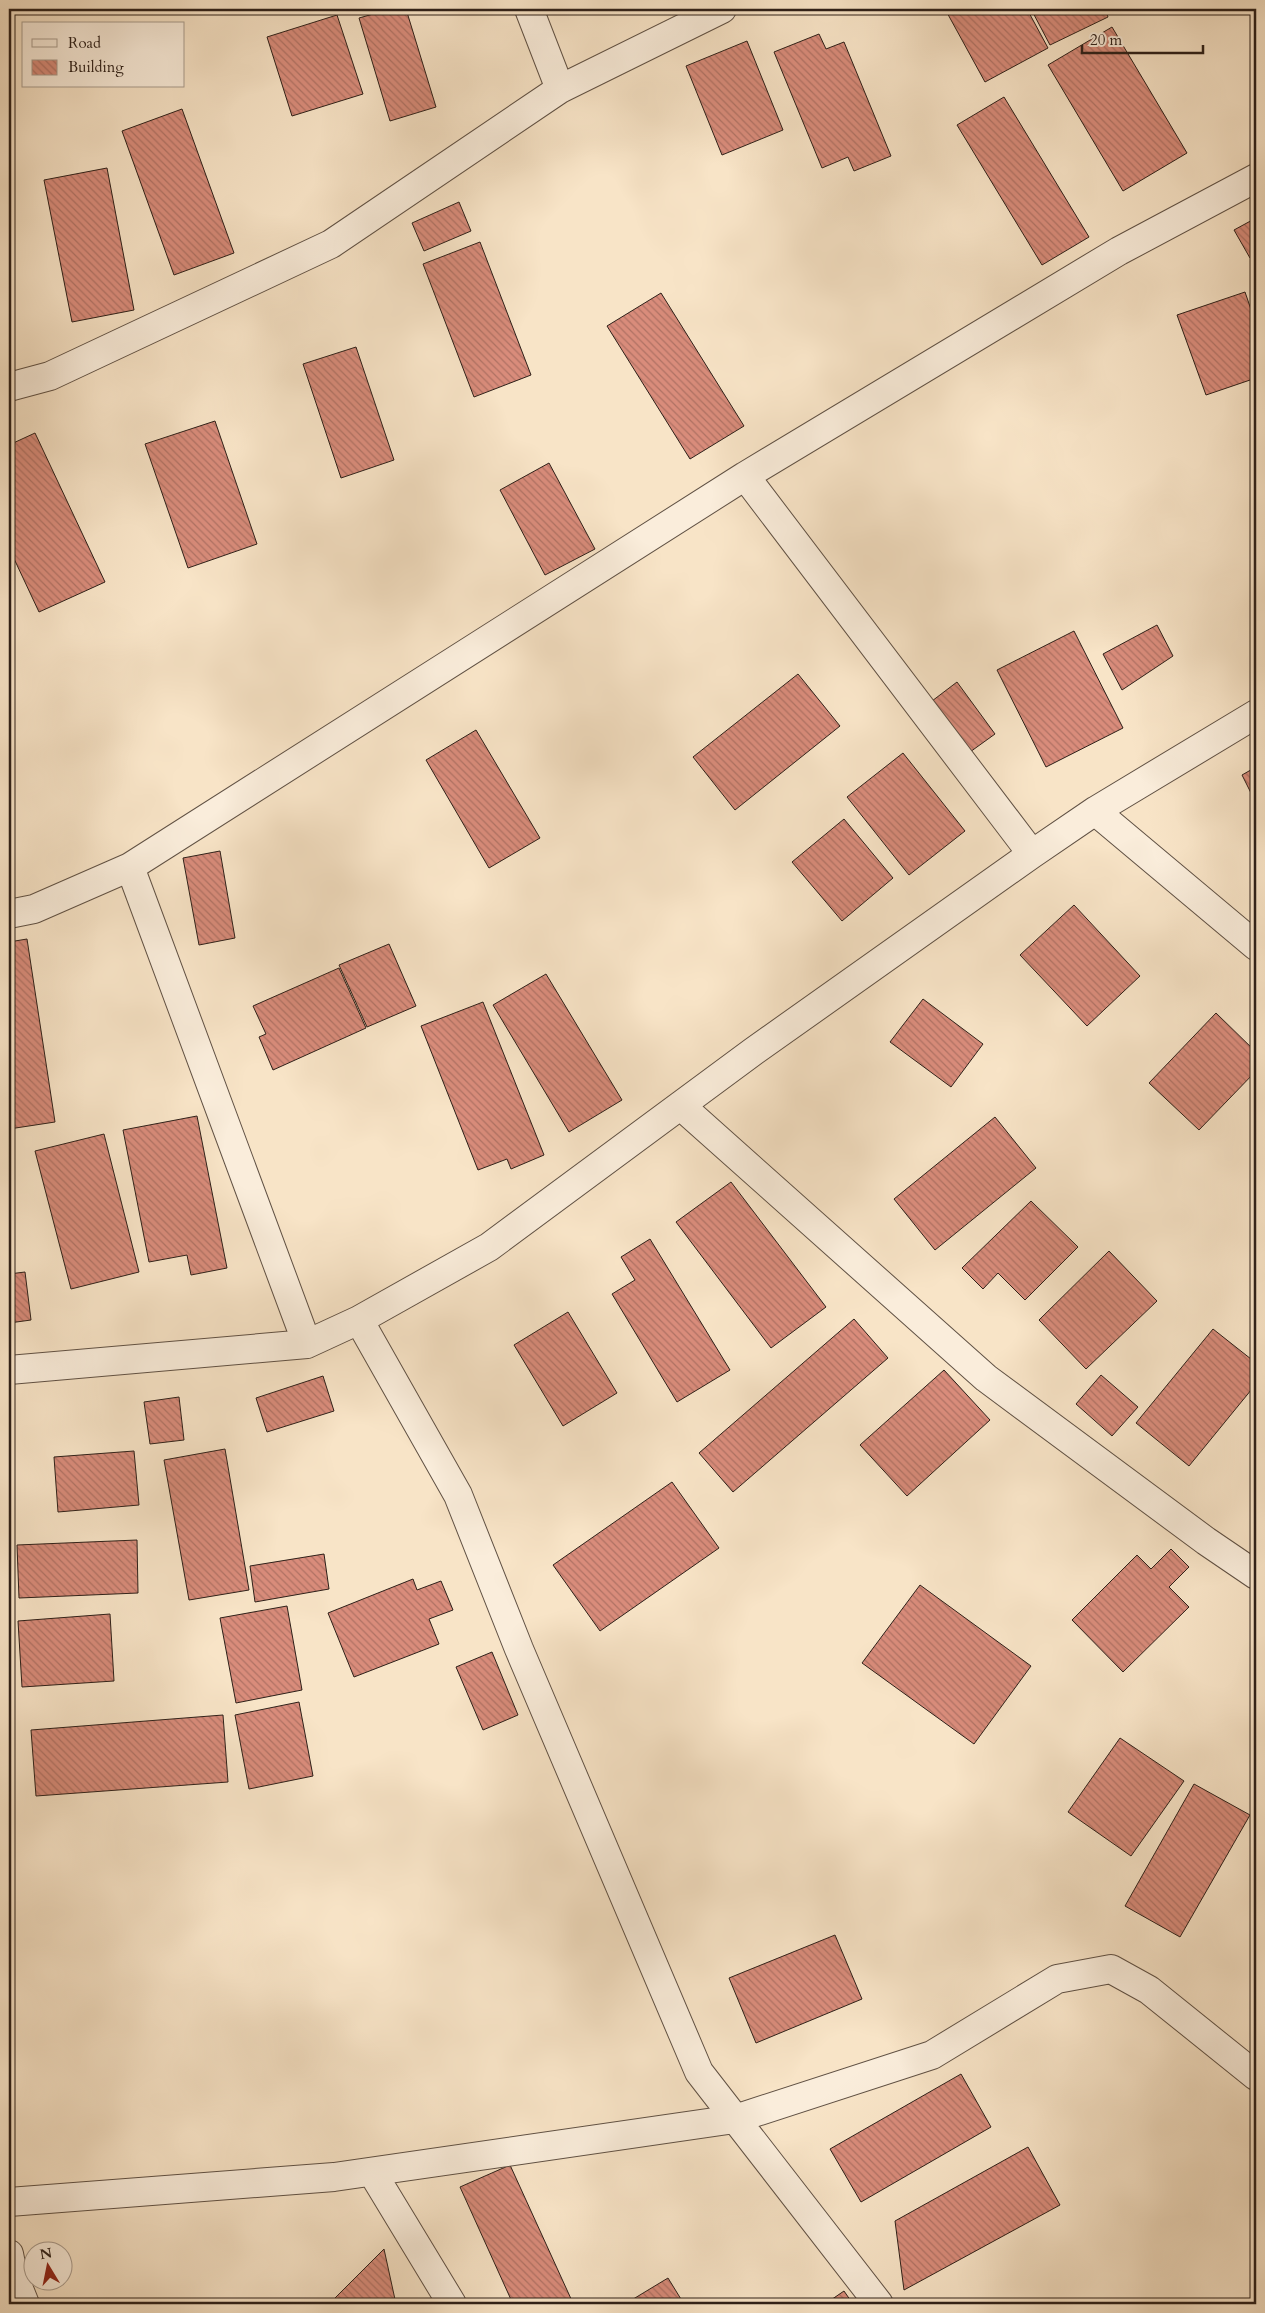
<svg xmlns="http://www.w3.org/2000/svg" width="1265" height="2313" viewBox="0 0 1265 2313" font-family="Cardo,serif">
  <defs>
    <pattern id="building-back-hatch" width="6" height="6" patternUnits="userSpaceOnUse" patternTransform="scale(1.25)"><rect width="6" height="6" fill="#d98c7b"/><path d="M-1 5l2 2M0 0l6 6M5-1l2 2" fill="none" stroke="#b07264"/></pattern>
  </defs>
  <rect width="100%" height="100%" fill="#f8e4c7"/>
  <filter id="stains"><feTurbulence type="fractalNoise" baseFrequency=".004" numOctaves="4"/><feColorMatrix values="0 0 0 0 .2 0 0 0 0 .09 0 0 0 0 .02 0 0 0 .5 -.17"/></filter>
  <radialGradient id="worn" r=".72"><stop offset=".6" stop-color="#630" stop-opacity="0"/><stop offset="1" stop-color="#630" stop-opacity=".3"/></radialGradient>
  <path fill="url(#building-back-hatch)" stroke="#2e2019" d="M391 9H406L436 107 390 121 359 18Z
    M945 9H1027L1048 48 985 82Z
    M1031 9H1105L1108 17 1050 45Z
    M337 15 363 94 292 116 267 37Z
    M1112 27 1187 153 1123 191 1048 65Z
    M819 34 826 49 844 42 891 156 854 171 848 157 822 168 774 52Z
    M747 41 783 130 722 155 686 66Z
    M1004 97 1089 237 1042 265 957 125Z
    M182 109 234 253 174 275 122 131Z
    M107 168 134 310 72 322 44 180Z
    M459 202 471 231 424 251 412 223Z
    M1256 218V255L1250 258 1234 230Z
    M480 242 531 375 474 397 423 264Z
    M1245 292 1256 324V378L1206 395 1177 315Z
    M661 293 744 426 690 459 607 326Z
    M356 347 394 460 341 478 303 364Z
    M215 421 257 544 188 568 145 444Z
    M35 433 105 582 39 612 9 548V445Z
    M549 463 595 549 545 575 500 490Z
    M1157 625 1173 656 1122 690 1103 654Z
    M1074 631 1123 728 1046 767 997 670Z
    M798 674 840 726 735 810 693 757Z
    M957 682 995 734 970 752 932 701Z
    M476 730 540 838 489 868 426 760Z
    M903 753 965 831 909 875 847 797Z
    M1256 767V803L1242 775Z
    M844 819 893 878 842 921 792 862Z
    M220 851 235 938 199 945 183 858Z
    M1074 905 1140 976 1087 1026 1020 955Z
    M27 939 55 1122 9 1129V942Z
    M389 944 416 1006 367 1027 339 965Z
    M339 968 366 1028 273 1070 259 1037 266 1034 253 1006Z
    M546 974 622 1100 569 1132 493 1005Z
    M923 999 983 1044 951 1087 890 1042Z
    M483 1002 544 1155 511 1169 507 1159 478 1170 421 1026Z
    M1216 1013 1256 1052V1071L1199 1130 1149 1083Z
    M197 1116 227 1268 191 1275 187 1255 149 1262 123 1130Z
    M995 1117 1036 1168 935 1250 894 1199Z
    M104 1134 139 1272 71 1289 35 1151Z
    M731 1182 826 1307 771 1348 676 1222Z
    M1031 1201 1078 1247 1025 1300 998 1273 983 1289 962 1268Z
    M650 1239 730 1370 677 1402 612 1294 635 1280 621 1257Z
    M1109 1251 1157 1301 1086 1369 1039 1320Z
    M25 1272 31 1320 9 1323V1274Z
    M568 1312 617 1393 563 1426 514 1345Z
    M854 1319 888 1358 733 1492 699 1453Z
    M1213 1329 1256 1363V1384L1189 1466 1136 1423Z
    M944 1370 990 1420 907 1496 860 1445Z
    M1101 1375 1138 1407 1112 1436 1076 1404Z
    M323 1376 334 1411 267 1432 256 1398Z
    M179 1397 184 1440 150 1444 144 1402Z
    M225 1449 249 1590 189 1600 164 1460Z
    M134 1451 139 1505 58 1512 54 1457Z
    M672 1482 719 1548 600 1631 553 1565Z
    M137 1540 138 1593 19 1598 17 1545Z
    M1171 1549 1189 1567 1169 1587 1189 1607 1123 1672 1072 1620 1137 1555 1151 1569Z
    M324 1554 329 1589 255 1602 250 1566Z
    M413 1579 417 1590 441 1581 453 1610 429 1619 439 1644 354 1677 328 1613Z
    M920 1585 1031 1666 974 1744 862 1663Z
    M287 1606 302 1690 236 1703 220 1618Z
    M110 1614 114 1681 22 1687 18 1621Z
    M492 1652 518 1715 483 1730 456 1667Z
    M299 1702 313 1776 249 1789 235 1715Z
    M223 1715 228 1782 36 1796 31 1730Z
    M1120 1738 1184 1781 1131 1856 1068 1812Z
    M1194 1784 1250 1815 1180 1937 1125 1906Z
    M835 1935 862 1999 756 2043 729 1978Z
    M961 2074 991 2127 861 2202 830 2149Z
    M1028 2147 1060 2205 904 2290 895 2221Z
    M510 2165 572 2301 565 2304H513L460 2187Z
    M384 2249 396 2304H329Z
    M668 2278 684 2304H625Z
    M844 2291 853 2304H825Z"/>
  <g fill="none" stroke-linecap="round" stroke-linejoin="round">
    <g stroke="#605144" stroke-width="30">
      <path id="street" d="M529 9 560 89
        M9 387 50 376 331 244 560 89 722 9
        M745 476 1032 854
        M1095 811 1256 946
        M130 867 307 1344
        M9 914 34 909 130 867 745 476 1119 251 1256 178
        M681 1106 986 1378 1206 1541 1256 1575
        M359 1320 458 1495 519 1649 699 2072 879 2304
        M9 1370 307 1344 359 1320 489 1247 754 1051 1032 854 1095 811 1256 714
        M372 2172 452 2304
        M9 2202 334 2177 735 2119 932 2055 1057 1979 1111 1969 1149 1990 1256 2076
        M9 2254 13 2274 25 2304"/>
    </g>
    <use href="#street" stroke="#faeddb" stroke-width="28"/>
  </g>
  <rect width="1265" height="2313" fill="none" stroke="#f8e4c7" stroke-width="30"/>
  <rect x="10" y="10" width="1245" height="2293" fill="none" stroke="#2e2019" stroke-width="2.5"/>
  <rect x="15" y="15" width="1235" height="2283" fill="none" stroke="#2e2019"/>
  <rect x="22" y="22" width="162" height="65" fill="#faeddb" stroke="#a89b8d"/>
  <rect x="32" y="39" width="25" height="8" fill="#faeddb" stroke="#a89b8d"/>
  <text x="68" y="48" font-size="15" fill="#2e2019">Road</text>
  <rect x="32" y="60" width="25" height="15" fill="url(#building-back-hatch)" stroke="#a89b8d"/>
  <text x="68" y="72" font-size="15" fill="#2e2019">Building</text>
  <g transform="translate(48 2266) rotate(350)"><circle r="24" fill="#faeddb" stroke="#a89b8d"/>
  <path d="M0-4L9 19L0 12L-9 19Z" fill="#8f2418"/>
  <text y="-8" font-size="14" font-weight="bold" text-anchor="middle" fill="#2e2019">N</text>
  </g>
  <path d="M1082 45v8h121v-8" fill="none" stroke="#2e2019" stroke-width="2.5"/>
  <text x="1090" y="45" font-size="15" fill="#2e2019" stroke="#faeddb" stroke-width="4" paint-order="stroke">20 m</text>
  <rect width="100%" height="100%" filter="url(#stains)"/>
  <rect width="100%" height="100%" fill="url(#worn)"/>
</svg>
